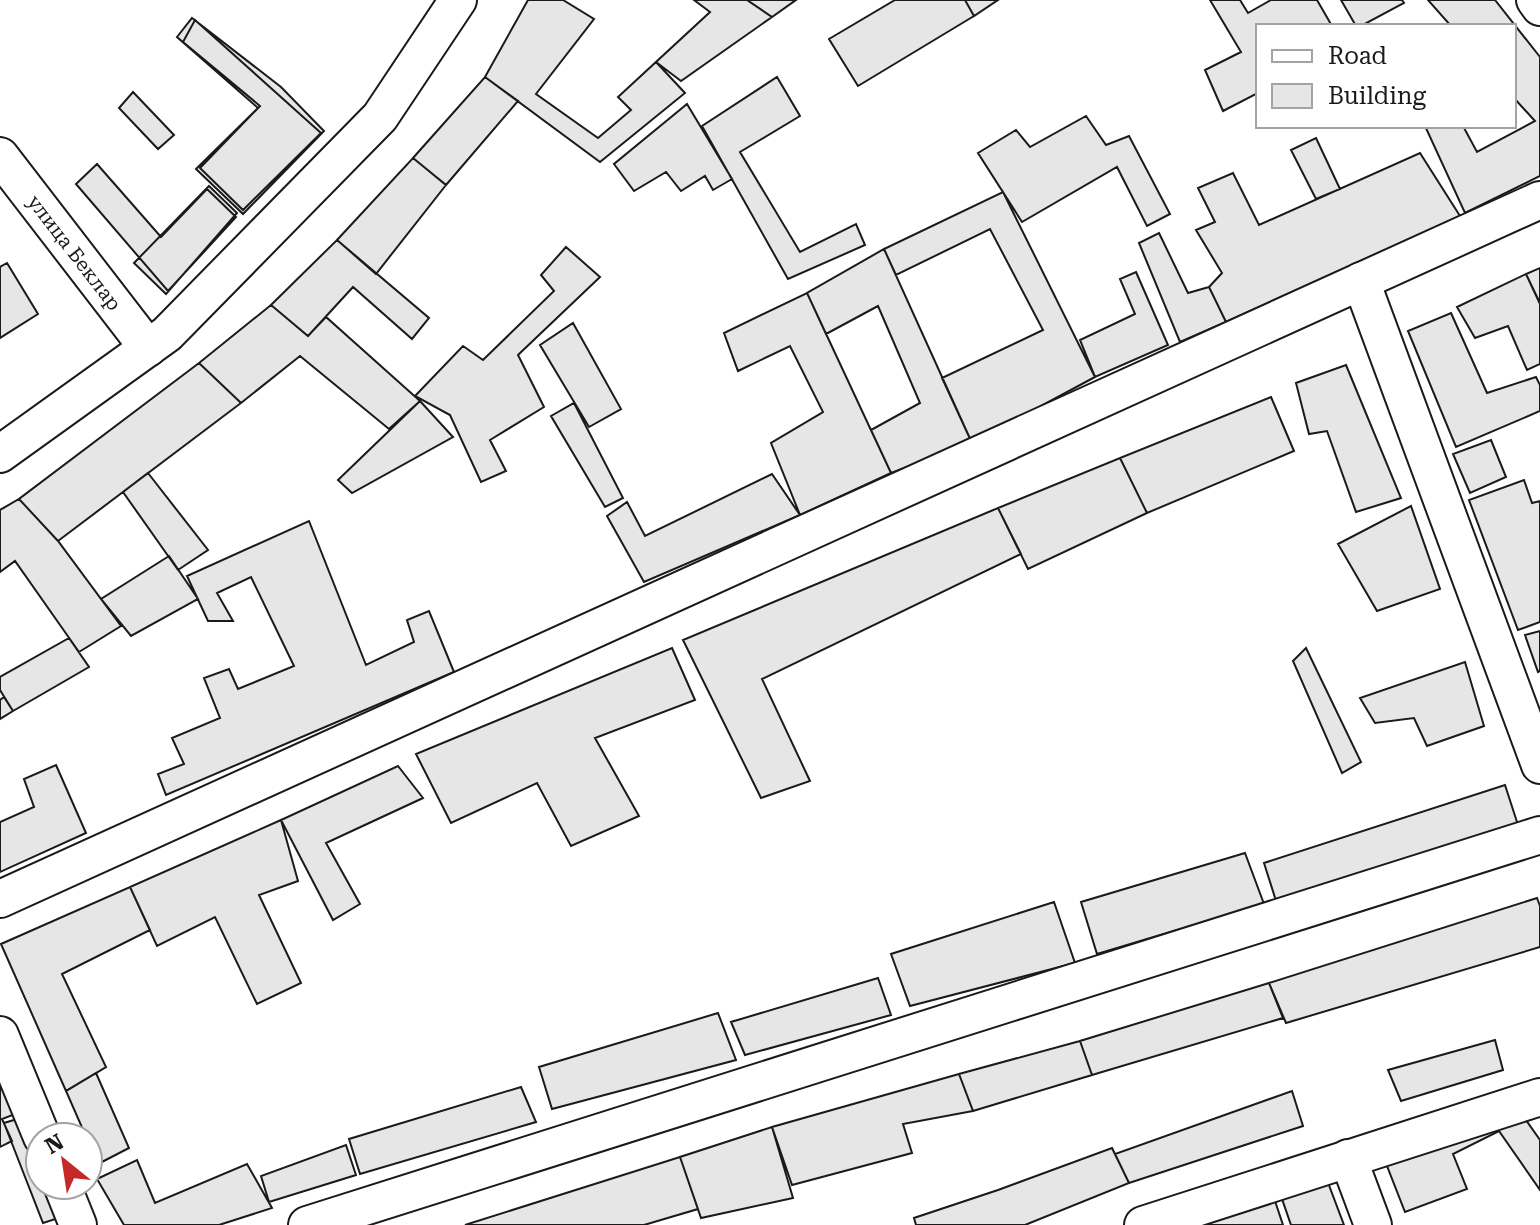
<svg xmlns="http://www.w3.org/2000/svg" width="1540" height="1225" viewBox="0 0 1540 1225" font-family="'Roboto Serif',serif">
  <rect width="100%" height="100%" fill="#fff"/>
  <path fill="#e6e6e6" stroke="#1a1a1a" stroke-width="2" d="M528 0H563L594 19 536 94 598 138 631 110 618 97 656 62 685 93 600 162 485 77Z
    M694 0H747L772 17 681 81 656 62 710 12Z
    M747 0H796L772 17Z
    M895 0H965L974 16 858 86 829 39Z
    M965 0H998L974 16Z
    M1210 0H1240L1248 13 1271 0H1317L1332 26H1258V93L1223 111 1205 70 1241 52Z
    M1341 0H1402L1404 3 1361 26H1356Z
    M1428 0H1495L1540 57V176L1465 213 1425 126H1463L1477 152 1535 121 1514 98V26H1451Z
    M192 18 281 87 324 131 243 214 196 169 258 108 177 37Z
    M195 20 321 133 243 210 200 168 260 106 183 42Z
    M485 77 518 101 446 185 413 158Z
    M777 77 800 116 740 152 800 252 856 224 865 245 788 279 702 126Z
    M133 92 174 135 158 149 119 108Z
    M687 104 732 179 713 190 705 176 681 191 666 172 634 191 614 164Z
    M1086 116 1106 145 1129 136 1170 214 1147 226 1117 167 1022 222 978 153 1016 130 1030 147Z
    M1316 138 1340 189 1316 199 1291 150Z
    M1420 153 1460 216 1226 322 1209 287 1222 273 1196 230 1215 222 1198 188 1233 173 1259 225Z
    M413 158 446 185 376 274 337 240Z
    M97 164 161 237 207 189 236 217 168 291 76 184Z
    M209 186 237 213 166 294 134 263Z
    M1003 192 1095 377 972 443 942 378 1043 330 990 229 896 275 884 249Z
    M1159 233 1188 293 1209 287 1226 322 1180 342 1139 243Z
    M337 240 429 318 412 339 353 287 308 336 271 305Z
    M566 247 600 277 518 355 544 407 490 440 506 471 481 482 450 415 415 396 463 346 483 360 554 291 541 275Z
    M884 249 972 443 891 473 871 430 920 403 878 306 826 334 807 293Z
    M7 263 38 314 0 338V267Z
    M1540 268V303L1526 274Z
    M1136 272 1168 345 1095 377 1080 340 1135 314 1120 279Z
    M1526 274 1540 304V364L1527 370 1508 326 1475 338 1457 307Z
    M807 293 891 473 800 515 771 443 823 412 790 346 738 371 724 333Z
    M271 305 308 336 326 317 420 401 389 429 300 356 241 403 199 363Z
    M1451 313 1487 393 1536 377 1540 385V411L1456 447 1408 331Z
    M573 323 621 409 589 427 540 345Z
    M199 363 241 403 58 541 19 499Z
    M1346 365 1401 498 1356 512 1327 431 1309 434 1296 383Z
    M1271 397 1294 451 1147 513 1120 458Z
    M420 401 453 437 352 493 338 480Z
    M574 403 623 498 605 507 551 416Z
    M1491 440 1506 477 1470 493 1453 454Z
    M1120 458 1147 513 1028 569 998 508Z
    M148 473 208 550 178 570 123 492Z
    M772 474 800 515 644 582 607 516 627 502 645 536Z
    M1524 480 1532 503 1540 501V622L1518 630 1469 500Z
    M19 499 58 541 121 626 79 652 15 561 0 572V510Z
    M1411 506 1440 589 1377 611 1338 544Z
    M998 508 1021 554 762 679 810 781 761 798 683 640Z
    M309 521 366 665 414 642 407 620 429 611 454 672 166 795 158 774 184 764 172 738 220 718 204 678 229 669 238 689 294 666 251 577 217 593 233 621H208L187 576Z
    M169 556 198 599 131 636 101 599Z
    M1540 631V671L1538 672 1525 635Z
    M69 638 89 667 13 711 0 690V677Z
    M672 648 695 700 595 738 639 816 571 846 537 783 451 823 416 754Z
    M1306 648 1361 762 1342 773 1293 661Z
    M1465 662 1484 726 1427 746 1414 718 1375 723 1360 698Z
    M4 697 13 711 0 719V700Z
    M56 765 86 833 0 872V822L34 807 24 779Z
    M398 766 423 798 326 843 360 904 333 920 281 820Z
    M1505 785 1518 825 1277 904 1264 863Z
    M281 820 298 881 259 895 301 983 257 1004 215 917 157 946 130 887Z
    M1245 853 1264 904 1097 954 1081 902Z
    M130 887 150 930 62 974 106 1067 66 1091 1 944Z
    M1537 898 1540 906V947L1286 1023 1269 983Z
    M1054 902 1075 963 910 1006 891 954Z
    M878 978 891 1015 745 1055 731 1022Z
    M1269 983 1283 1018 1092 1075 1080 1041Z
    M718 1013 736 1060 552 1109 539 1067Z
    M1495 1040 1503 1070 1401 1101 1388 1070Z
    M1080 1041 1092 1075 973 1111 959 1074Z
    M0 1058 23 1111 2 1119 12 1141 0 1147Z
    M96 1073 129 1148 98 1164 66 1091Z
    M959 1074 973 1111 903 1124 912 1153 792 1185 772 1127Z
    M521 1087 536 1122 360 1174 349 1139Z
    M1292 1091 1303 1126 1129 1183 1115 1154Z
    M1512 1100 1540 1140V1190L1499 1131 1453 1154 1467 1189 1405 1212 1380 1148Z
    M24 1117 40 1156V1185H52L65 1216 43 1223 4 1123Z
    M772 1127 793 1198 701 1218 680 1157Z
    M346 1145 356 1175 269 1202 261 1176Z
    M1112 1148 1129 1183 1025 1225H916L914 1218 998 1190Z
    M680 1157 698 1209 644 1225H465Z
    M137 1160 155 1203 247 1164 272 1208 219 1225H124L97 1179Z
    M1327 1180 1344 1225H1291L1281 1196Z
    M1274 1198 1283 1225H1195Z"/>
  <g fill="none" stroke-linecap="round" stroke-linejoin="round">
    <g stroke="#1a1a1a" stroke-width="40">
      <g id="minor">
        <path d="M1535 0 1540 7"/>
        <path id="s1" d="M0 156 148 348"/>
        <path d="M1361 281 1540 765"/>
        <path d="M0 454 167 334 380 117 458 0"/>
        <path d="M0 899 1540 200"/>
        <path d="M0 1035 42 1137"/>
        <path d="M1348 1158 1373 1225"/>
        <path d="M62 1185 78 1225"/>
        <path d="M307 1225 1540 835"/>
        <path d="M1143 1225 1540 1097"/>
      </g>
    </g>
    <use href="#minor" stroke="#fff" stroke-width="36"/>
  </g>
  <g text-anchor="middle" stroke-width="6" stroke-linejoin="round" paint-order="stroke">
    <g font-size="20" fill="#1a1a1a" stroke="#fff">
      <text dy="7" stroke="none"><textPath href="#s1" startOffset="122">улица Беклар</textPath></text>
    </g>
  </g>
  <rect x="1256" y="24" width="260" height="104" fill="#ffffff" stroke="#a3a3a3" stroke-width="2"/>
  <rect x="1272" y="50" width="40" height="12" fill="#ffffff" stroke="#a3a3a3" stroke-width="2"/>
  <text x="1328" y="64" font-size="24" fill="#1a1a1a">Road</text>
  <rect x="1272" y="84" width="40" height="24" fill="#e6e6e6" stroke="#a3a3a3" stroke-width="2"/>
  <text x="1328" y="104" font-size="24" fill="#1a1a1a">Building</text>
  <g transform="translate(64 1161) rotate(330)"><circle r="38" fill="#ffffff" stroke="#a3a3a3" stroke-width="2"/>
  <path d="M0-6L14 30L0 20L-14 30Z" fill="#c62828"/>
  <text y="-12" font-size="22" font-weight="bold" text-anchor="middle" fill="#1a1a1a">N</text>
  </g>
</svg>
